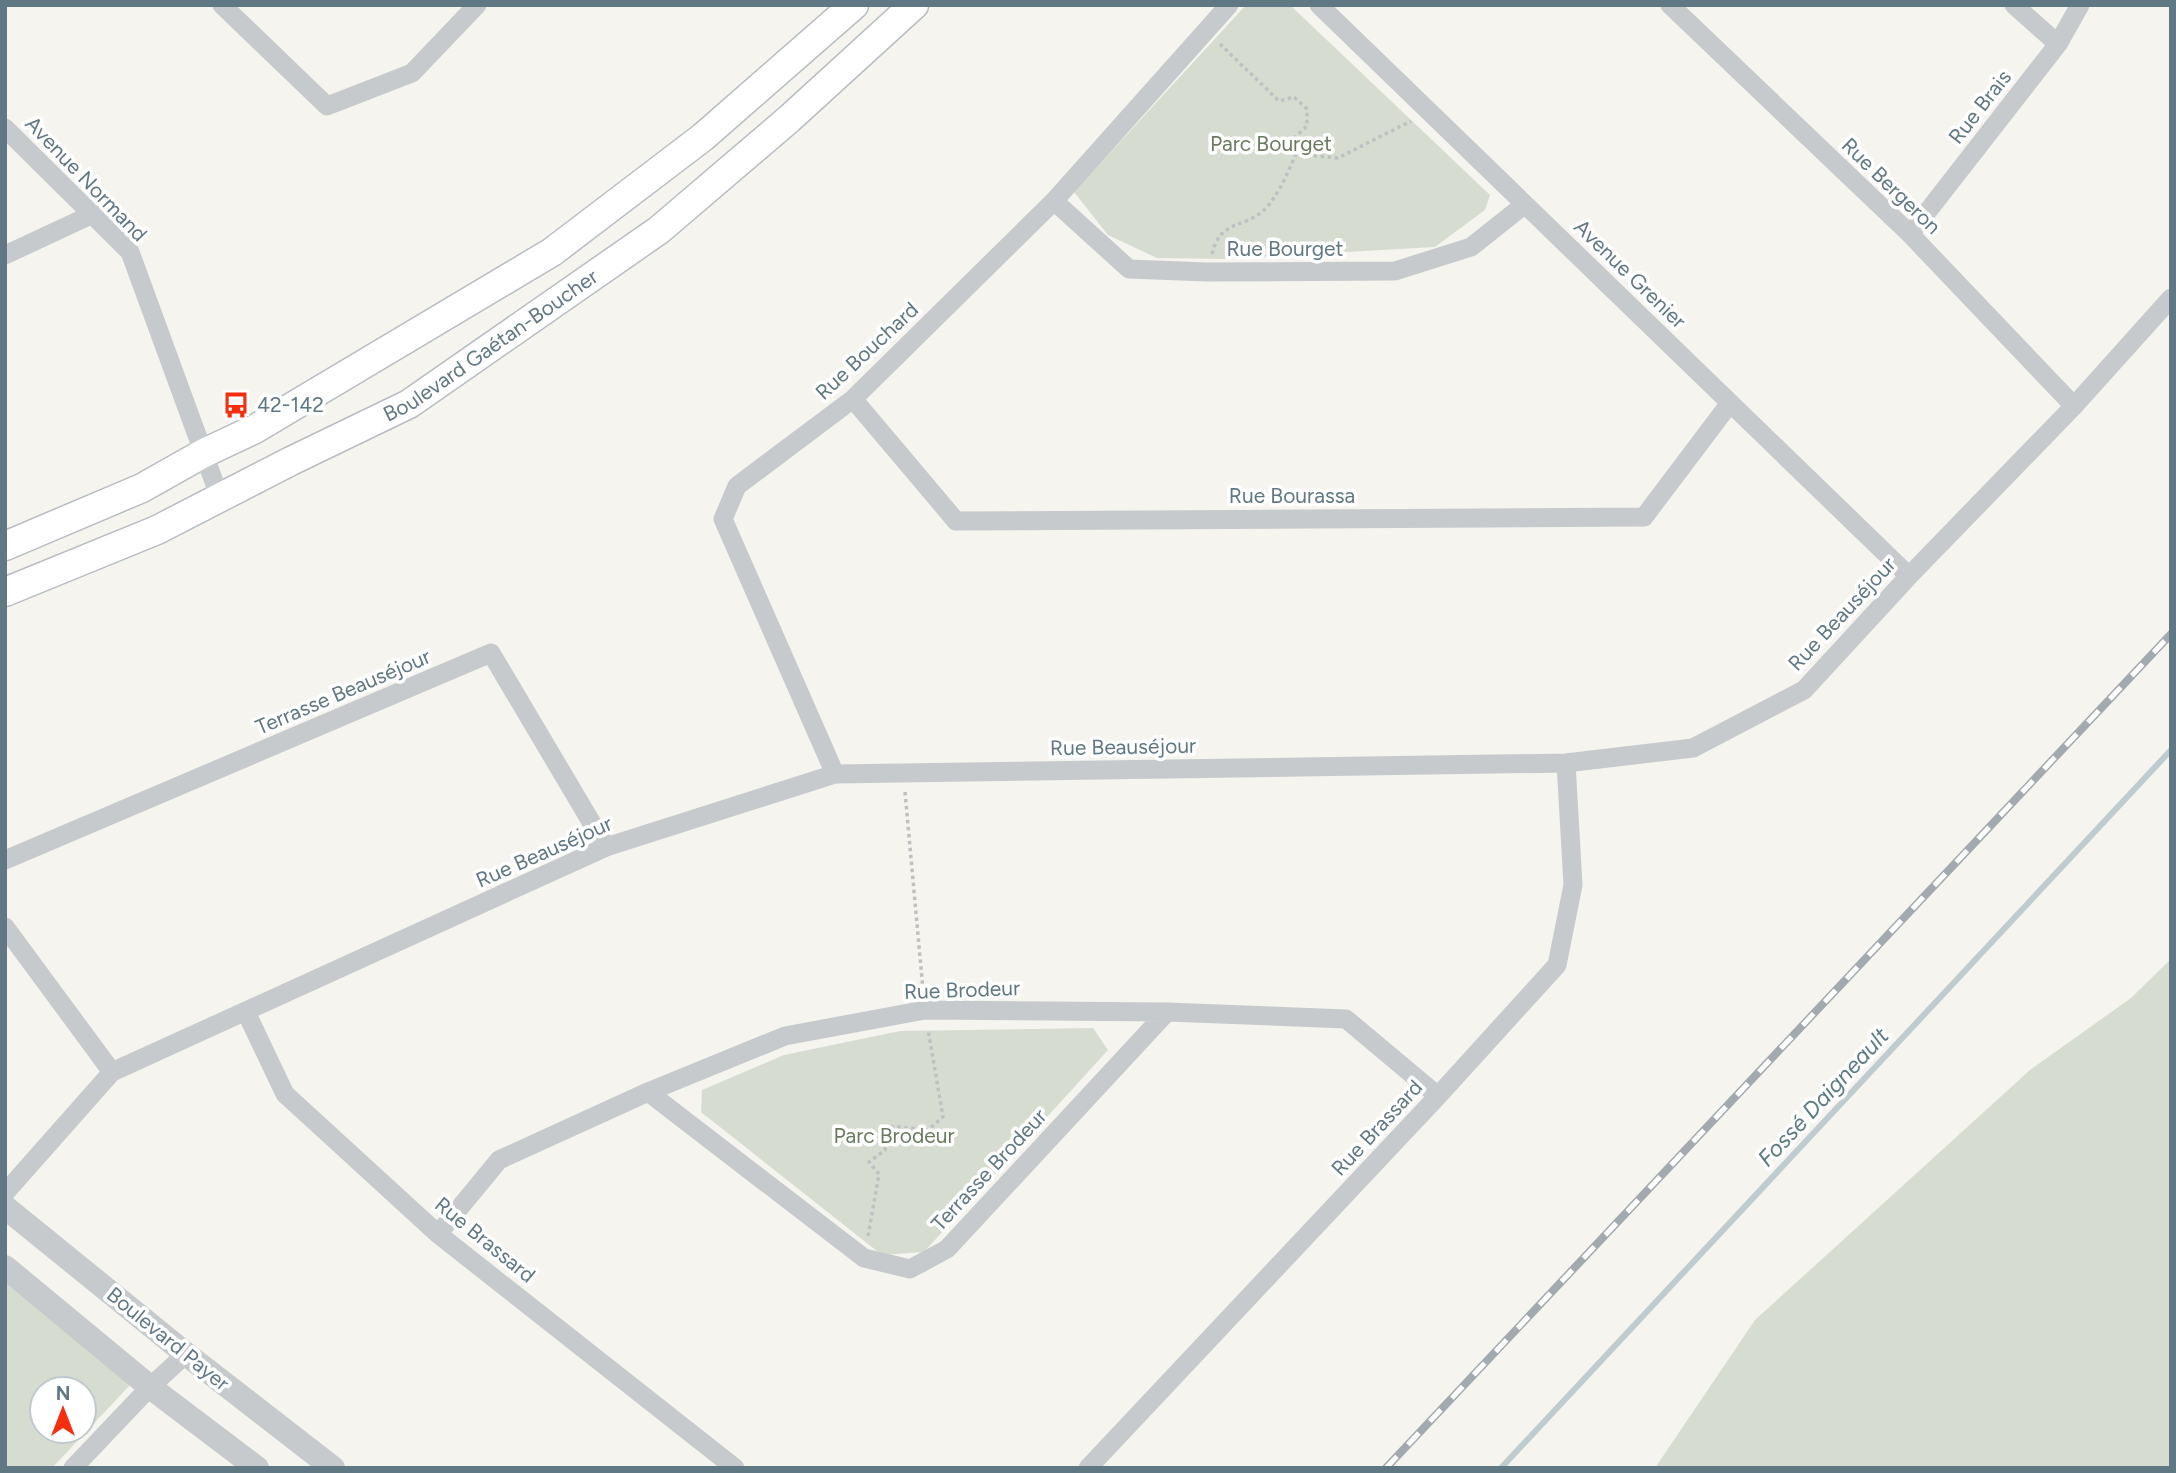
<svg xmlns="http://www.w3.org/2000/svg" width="2176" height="1473" viewBox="0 0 2176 1473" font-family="Figtree,sans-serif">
  <rect width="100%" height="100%" fill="#f5f4ef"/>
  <path fill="#d6ddd0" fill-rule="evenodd" d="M1246 5H1290L1490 195 1485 210 1435 247 1223 259 1157 258 1108 235 1074 192Z
    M2171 959V1468H1655L1755 1320 2030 1070 2131 998Z
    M1093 1028 1108 1050 924 1252 882 1255 701 1112 702 1090 784 1055 900 1031Z
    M5 1283 131 1384 52 1468H5ZM42 1389H84V1431H42Z"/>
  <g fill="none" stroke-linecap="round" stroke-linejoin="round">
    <path stroke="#beccd0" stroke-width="6" d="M1501 1468 2171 750"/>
    <g stroke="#b7bdc1" stroke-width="31">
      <g id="secondary">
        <path d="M5 546 142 488 204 453 255 429 552 252 703 137 854 5"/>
        <path id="s1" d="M5 592 157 530 291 461 409 404 659 230 789 119 914 5"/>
      </g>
    </g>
    <path stroke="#bec1c2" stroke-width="3.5" stroke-dasharray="3.5 3.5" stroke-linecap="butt" d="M1220 44 1279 101 1294 97 1307 109V126L1295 137 1296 154
      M1212 254C1220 220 1242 229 1263 211 1278 197 1288 172 1296 154L1338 158 1411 121
      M905 792 923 990
      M868 1236 879 1174 869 1162 885 1150 887 1126 928 1130 943 1117 928 1029"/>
    <path stroke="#c6cacc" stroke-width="19" d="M222 5 327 106 412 73 477 5
      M1319 5 1909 576
      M1670 5 1910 234 2074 406
      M2014 5 2058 44
      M5 128 130 252 220 498
      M1054 201 1129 269 1207 272 1395 271 1471 247 1524 205
      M1910 234 2058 44 2080 5
      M5 255 93 214
      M853 399 956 521 1644 517 1730 403
      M835 774 723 519 737 486 853 399 1054 201 1229 5
      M5 860 491 653 606 847
      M5 927 112 1072
      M246 1012 285 1094 438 1234 735 1468
      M648 1092 864 1258 910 1269 947 1249 1167 1012
      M5 1193 112 1072 606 847 835 774 1566 763 1693 748 1804 690 1909 576 2074 406 2171 298
      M438 1234 499 1160 648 1092 785 1036 925 1010 1167 1012 1346 1019 1438 1096
      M73 1468 150 1387 186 1354
      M1088 1468 1438 1096 1557 965 1573 885 1566 763"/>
    <path stroke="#c6cacc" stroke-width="24" d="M5 1207 186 1354 333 1468
      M5 1267 150 1387 257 1468"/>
    <use href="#secondary" stroke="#fff" stroke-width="28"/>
    <g stroke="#a3aaaf" stroke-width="8">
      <path id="rail" d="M1386 1468 2171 634"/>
    </g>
    <use href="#rail" stroke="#fff" stroke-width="5" stroke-dasharray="16" stroke-linecap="butt"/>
  </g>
  <defs>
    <g id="bus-bare" transform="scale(2.1)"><path d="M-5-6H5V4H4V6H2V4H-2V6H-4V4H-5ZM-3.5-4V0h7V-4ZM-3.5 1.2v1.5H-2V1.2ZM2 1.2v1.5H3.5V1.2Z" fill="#f52e0f" stroke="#fff" stroke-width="2.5" paint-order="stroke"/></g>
  </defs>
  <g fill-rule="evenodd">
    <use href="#bus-bare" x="236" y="405"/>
  </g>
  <g text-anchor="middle" stroke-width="7" stroke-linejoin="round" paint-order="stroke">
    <g font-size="21" fill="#607784" stroke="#fff">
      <text transform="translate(1980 107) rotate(-52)" y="7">Rue Brais</text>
      <text transform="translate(86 179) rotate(46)" y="7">Avenue Normand</text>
      <text transform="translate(1891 186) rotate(44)" y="7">Rue Bergeron</text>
      <text x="1285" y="256">Rue Bourget</text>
      <text transform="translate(1630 274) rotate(44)" y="7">Avenue Grenier</text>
      <text dy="7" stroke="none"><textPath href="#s1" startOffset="546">Boulevard Gaétan-Boucher</textPath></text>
      <text transform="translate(867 351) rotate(-43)" y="7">Rue Bouchard</text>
      <text x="1292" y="503">Rue Bourassa</text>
      <text transform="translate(1842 614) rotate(-47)" y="7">Rue Beauséjour</text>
      <text transform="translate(343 692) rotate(-23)" y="7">Terrasse Beauséjour</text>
      <text transform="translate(1123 747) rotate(-1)" y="7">Rue Beauséjour</text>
      <text transform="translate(544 852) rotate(-24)" y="7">Rue Beauséjour</text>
      <text transform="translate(962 990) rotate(-2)" y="7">Rue Brodeur</text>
      <text transform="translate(1377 1128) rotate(-47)" y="7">Rue Brassard</text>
      <text transform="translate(989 1170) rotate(-47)" y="7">Terrasse Brodeur</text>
      <text transform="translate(485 1240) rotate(39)" y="7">Rue Brassard</text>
      <text transform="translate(168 1339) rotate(39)" y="7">Boulevard Payer</text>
    </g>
    <g font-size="21" fill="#687b60" stroke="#fff">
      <text x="1271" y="151">Parc Bourget</text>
      <text x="894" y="1143">Parc Brodeur</text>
    </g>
    <g font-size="21" fill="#607784" stroke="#fff" text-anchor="start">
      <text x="257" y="412">42-142</text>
    </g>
    <g font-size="23" font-style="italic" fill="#5b7b82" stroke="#fff">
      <text transform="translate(1823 1097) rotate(-47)" y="8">Fossé Daigneault</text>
    </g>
  </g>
  <rect width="2176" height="1473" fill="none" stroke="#607784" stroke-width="14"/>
  <g transform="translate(63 1410)"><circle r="33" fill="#ffffff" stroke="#bfc9ce" stroke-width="2"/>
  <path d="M0-5L12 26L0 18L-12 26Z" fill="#f52e0f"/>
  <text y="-10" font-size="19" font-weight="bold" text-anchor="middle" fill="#607784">N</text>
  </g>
</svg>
